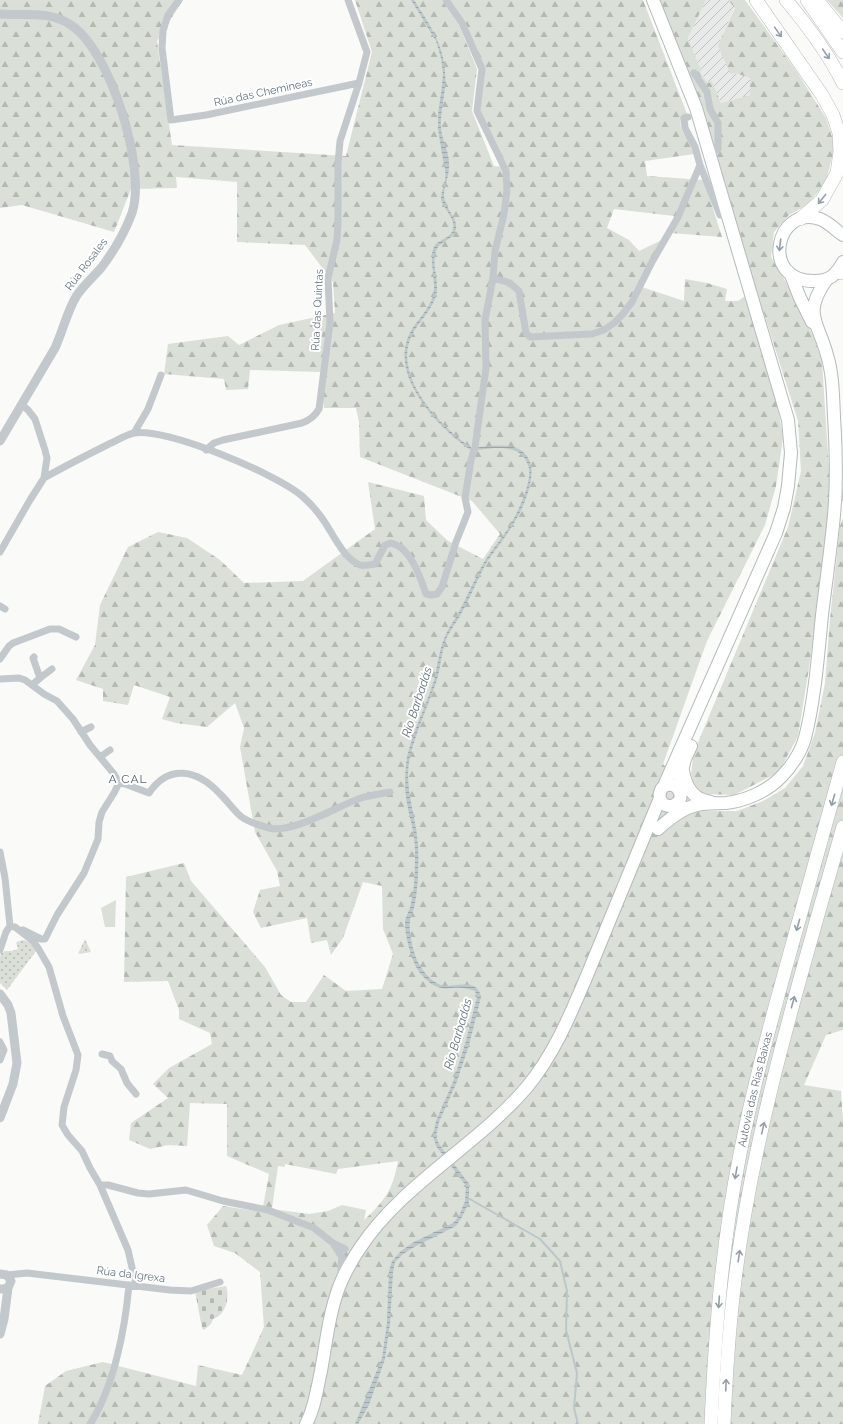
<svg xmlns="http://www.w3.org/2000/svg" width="843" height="1424" viewBox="0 0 843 1424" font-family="Raleway,sans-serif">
  <defs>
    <pattern id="industrial-furrows" width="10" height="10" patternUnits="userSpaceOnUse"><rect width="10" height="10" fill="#e8e9e9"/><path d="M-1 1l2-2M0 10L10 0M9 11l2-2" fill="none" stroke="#c0c1c2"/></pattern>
    <pattern id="forest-firs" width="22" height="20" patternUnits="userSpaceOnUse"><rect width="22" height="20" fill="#dadfd7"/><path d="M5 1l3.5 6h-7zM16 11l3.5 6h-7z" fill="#b4b9b4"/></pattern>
    <pattern id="cemetery-stones" width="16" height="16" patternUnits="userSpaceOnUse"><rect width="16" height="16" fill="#dadfd7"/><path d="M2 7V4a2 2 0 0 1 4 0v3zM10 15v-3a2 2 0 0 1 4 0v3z" fill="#b4b9b4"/></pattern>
    <pattern id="park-dots" width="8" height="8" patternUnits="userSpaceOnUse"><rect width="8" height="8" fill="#dadfd7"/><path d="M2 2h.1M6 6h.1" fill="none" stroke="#b4b9b4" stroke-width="1.8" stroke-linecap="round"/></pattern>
    <pattern id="water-rules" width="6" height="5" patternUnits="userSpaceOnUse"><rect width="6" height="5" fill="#bbc7cb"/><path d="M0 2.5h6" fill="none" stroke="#9ca6aa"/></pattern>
  </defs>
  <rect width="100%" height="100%" fill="#fafaf8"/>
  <path fill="url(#industrial-furrows)" d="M706 0H728L735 7 718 45 735 73 750 78V95L721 103 712 81 708 83 700 72 688 38Z"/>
  <path fill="#dadfd7" d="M116 900 115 927H105L101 908Z"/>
  <path fill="url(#forest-firs)" fill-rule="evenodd" d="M0 0H183L157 41 172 145 346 156 372 52 355 0H442L459 25 477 69 472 111 494 166 508 167 480 112 484 79V68L450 0H643L687 114 681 118C679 131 683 131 689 142 691 146 692 150 694 154L645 161 647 176 704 180 722 237 671 233 674 216 614 209 607 228 629 240 639 251 662 240 642 287 684 301 685 279 707 283 727 289 725 301H738L745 296 759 340 777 402 783 438 776 486 765 525 707 641 663 764 707 811H737L763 801 785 788 803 766 815 733 825 683 830 619 840 526 843 518V1030L826 1035 804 1085 841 1091 843 1121V1424H38L45 1386 66 1371 103 1362 196 1386 198 1365 242 1375 264 1327 260 1272 235 1253 214 1246 207 1225 223 1206 262 1212 269 1174 227 1156V1104L190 1103 187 1146 168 1145 150 1149 129 1140 131 1123 168 1098 153 1084 169 1068 212 1044 210 1033 179 1019V1010L168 981 124 982 126 877 184 863 191 881 265 967 281 995 291 1002H306L324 975 346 991 382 989 393 954 383 929 382 886 363 882 343 938 331 955 327 940 311 943 307 918 261 928 253 912 260 890 280 886 277 871 255 832 240 747 244 728 235 703 207 727 176 723 162 719 170 697 134 685 128 705 103 701V689L76 680 95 645 100 605 128 547 158 532 187 538 220 560 244 583 303 581 375 529 368 482 424 496 426 520 448 541 483 559 500 534 472 501 360 457 359 422 356 408H324L320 372 250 370 248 389 226 390 224 379 164 374 168 344 228 336 239 345 279 325 335 313 333 282 305 245 237 242V182L176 177 177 188 131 189 114 232 22 205 0 208ZM398 1161C393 1189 385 1201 364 1220L366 1210 342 1205 328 1211 309 1214 272 1209V1208L278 1166 285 1167V1164L336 1174 338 1169Z
    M659 0H706L688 38 699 66 702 69 700 72 708 83 712 81 721 103 750 95V78L735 73 730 74 718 45 735 8 728 0H745L797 72 826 118 835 146 827 177 818 192 807 205 789 215 774 232 771 257 793 294 815 340 822 362 830 484 827 536 809 668 798 736 779 772 734 795 704 794 694 786 691 773 694 752 788 527 801 471 798 421 741 241 711 138Z
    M827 0H843V18Z"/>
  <path fill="url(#cemetery-stones)" d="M226 1286C230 1297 226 1315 213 1319L211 1324 204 1330 202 1328 195 1291Z"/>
  <path fill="url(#park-dots)" d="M85 939 91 952 78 954Z
    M24 940 31 943 36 951 7 990 0 983V957L1 953 5 951H12L18 949 16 942Z"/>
  <path fill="url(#water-rules)" d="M411 0H414C432 28 448 51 445 86 444 101 440 114 441 128 442 141 449 151 449 163 450 175 444 185 444 196 444 208 458 217 456 229 453 241 439 241 436 251 431 265 440 281 436 296 431 312 418 322 411 337 393 378 442 428 472 448 491 446 522 439 530 462 536 479 523 509 514 523 506 537 496 549 487 562 477 579 471 597 461 614 457 622 451 629 447 637 441 652 441 668 436 683 427 708 416 732 410 757 403 788 417 817 418 847 419 864 418 892 414 908 413 913 410 917 410 921 408 931 414 956 419 964 423 972 432 982 441 985 453 989 477 976 481 997L469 1045 456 1084 439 1122 436 1136 439 1144 469 1184V1202L462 1217 456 1226 416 1246 403 1254 395 1262 393 1272 390 1323 385 1359 369 1405 358 1424H355L382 1358 387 1323 389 1271 392 1261 401 1251 414 1242 453 1223 459 1216 465 1201 466 1186 436 1146 433 1136 436 1121 453 1082 465 1044 477 997 475 991C450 981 443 1000 420 973 412 963 405 937 405 923 405 917 410 910 411 903 415 887 415 868 415 851 415 832 410 821 407 803 404 788 405 772 407 757 413 731 426 706 434 680 438 664 439 649 446 634 450 625 456 618 460 610 469 593 476 575 486 559 493 548 502 538 509 527 517 514 534 480 528 465 520 441 489 449 472 451 440 429 391 380 408 337 414 322 428 312 433 296 437 281 428 260 434 247 438 239 451 239 453 229 456 218 443 209 441 199 441 192 444 187 445 181 446 175 445 166 443 160L438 129V114L442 86 443 73 441 58 436 41Z"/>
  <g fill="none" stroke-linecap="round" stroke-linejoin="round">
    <path stroke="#bbc7cb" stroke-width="2" d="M468 1198 540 1239 560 1261 567 1291 566 1330 577 1373 574 1408 578 1424"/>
    <g stroke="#b5babe" stroke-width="14">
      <path id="primary" d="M653 0 696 108 788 420 791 453 788 486 784 508 776 533 664 786C655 794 661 810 674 805 687 800 679 780 664 786
        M843 235C835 230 830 223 820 219 776 204 759 281 814 281 830 281 836 275 843 262
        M791 275 800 298 812 322
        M683 771C685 781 689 793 699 798 702 800 707 801 711 802
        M678 788 685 759 691 746
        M658 829C669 819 682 808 697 805 706 803 716 803 726 803 745 801 768 791 781 777 791 767 801 752 805 738 815 698 818 656 822 615 826 582 831 548 834 515 837 482 836 449 834 417 833 396 833 374 827 355 818 321 802 314 827 279
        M306 1424C315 1408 317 1388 321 1371 326 1343 329 1314 339 1287 344 1274 352 1260 360 1248 402 1184 477 1146 527 1087 555 1053 571 1013 588 973 612 915 636 857 660 798"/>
    </g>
    <g stroke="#b4b9bd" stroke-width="14">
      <g id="motorway">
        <path d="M756 0 822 95 833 115 839 133 840 152 837 173 822 200 800 219"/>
        <path d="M786 0C807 25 828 53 843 83"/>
        <path d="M807 0 843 52"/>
        <path d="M817 0 843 32"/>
        <path d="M837 272 843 273"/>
        <path id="s1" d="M711 1424C715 1333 722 1243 740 1154 753 1087 771 1021 789 956 807 891 825 827 843 762"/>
        <path d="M724 1424C726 1376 729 1328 735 1280 754 1126 801 976 843 827"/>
      </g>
    </g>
    <path stroke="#c3c8cc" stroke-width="7" d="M179 0 168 15 163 31 162 48 171 120 206 115 359 83
      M694 73 707 92 710 109 718 123V149L709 153
      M700 165 720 215 727 214
      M493 278 510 283 519 291 526 333 530 337 592 334 604 330 614 323 622 315 632 302 652 262 678 217 700 165 695 147 685 128 684 118 688 117
      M134 433 148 409 161 375
      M206 450 214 443 223 440 302 423C310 420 315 416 319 409L330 323 328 278 337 240 338 221V164L340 141 359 83 367 52 348 0
      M44 478C65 466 87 455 109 444 116 441 125 435 134 433 165 427 277 474 302 496 310 503 318 512 324 521 333 534 344 559 360 565 365 566 370 565 375 564L385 545 391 543C394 544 397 545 400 547 413 556 421 579 426 594L431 595 437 594 442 587 456 542 468 512 465 498 471 460 475 447 486 368 485 320 493 278 495 251 504 214 507 190 506 171 477 111 482 69 462 23 446 0
      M843 493H838L835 495 843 498
      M0 552 30 500 44 478 47 458 45 450 35 419 28 410 22 405
      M0 606 5 609
      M0 659 9 646 13 643 50 629H59L76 637
      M40 678 52 669
      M0 679 19 678 25 680 44 694 57 701 73 719 90 745 114 774 119 783 125 784 149 793C169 763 198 770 220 794 227 800 236 814 243 818 250 822 261 826 269 828 293 834 337 806 361 798 370 795 381 794 390 792
      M32 685 40 678 33 658 34 657
      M81 732 91 727
      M100 757 110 750
      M0 852 5 878 10 926
      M23 930 41 939H45L57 915 84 873 98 839 99 822 102 812 114 793 119 783
      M0 950 6 932 10 926 15 927 33 941 38 948 49 967 63 1016 78 1055 76 1070 64 1107 62 1125 68 1135 82 1151 90 1168 100 1185 128 1250 136 1285
      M0 1042 4 1050 0 1060
      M102 1054 110 1056 112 1061 121 1069 127 1083 136 1094
      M100 1185H108L138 1193 149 1194 186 1190 223 1201 268 1210 314 1228 333 1243 345 1249
      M334 1245 342 1257 340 1278
      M7 1275 27 1273 170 1290 191 1291 220 1282
      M90 1424C114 1387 125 1329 129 1285"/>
    <path stroke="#c3c8cc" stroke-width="9" d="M0 14C24 16 49 10 71 25 110 50 147 168 132 213 125 232 114 251 101 268 93 277 84 285 77 295 67 311 63 331 55 348L0 441
      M0 994 8 1005 11 1013 17 1063 13 1084 0 1118
      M0 1274 7 1275 11 1281 8 1288 3 1289H0
      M0 1334 4 1319 8 1288"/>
    <use href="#primary" stroke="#fff" stroke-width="12"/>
    <use href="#motorway" stroke="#fff" stroke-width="13"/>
  </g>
  <defs><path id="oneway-shaft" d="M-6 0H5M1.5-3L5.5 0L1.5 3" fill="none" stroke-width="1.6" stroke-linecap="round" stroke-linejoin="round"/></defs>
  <g stroke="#939fa8">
    <use href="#oneway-shaft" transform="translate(778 32) rotate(55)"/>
    <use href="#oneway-shaft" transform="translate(826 54) rotate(56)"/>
    <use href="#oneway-shaft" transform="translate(822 199) rotate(129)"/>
    <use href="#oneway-shaft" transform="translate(780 245) rotate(97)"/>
    <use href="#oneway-shaft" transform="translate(833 800) rotate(106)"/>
    <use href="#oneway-shaft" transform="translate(798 925) rotate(106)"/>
    <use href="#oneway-shaft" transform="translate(793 1002) rotate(-74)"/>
    <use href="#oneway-shaft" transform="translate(763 1128) rotate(-77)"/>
    <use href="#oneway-shaft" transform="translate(736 1173) rotate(100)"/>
    <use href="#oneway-shaft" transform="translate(739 1256) rotate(-81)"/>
    <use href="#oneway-shaft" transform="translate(719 1302) rotate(94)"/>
    <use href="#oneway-shaft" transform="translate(726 1385) rotate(-88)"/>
  </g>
  <g text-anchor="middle" stroke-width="4" stroke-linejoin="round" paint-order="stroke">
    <g font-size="11" fill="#657683" stroke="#fff">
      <text transform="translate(263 92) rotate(-12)" y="4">Rúa das Chemineas</text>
      <text transform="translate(86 264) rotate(-53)" y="4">Rúa Rosales</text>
      <text transform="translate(317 310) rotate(-87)" y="4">Rúa das Quintas</text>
      <text dy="4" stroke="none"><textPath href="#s1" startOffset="338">Autovía das Rías Baixas</textPath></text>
      <text transform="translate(131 1274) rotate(7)" y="4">Rúa da Igrexa</text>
    </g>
    <g font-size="12" font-style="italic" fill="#60757c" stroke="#fff">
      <text transform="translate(417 702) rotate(-72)" y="4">Río Barbadás</text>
      <text transform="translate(458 1034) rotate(-74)" y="4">Río Barbadás</text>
    </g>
    <g font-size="12" letter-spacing="1" fill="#57646e" stroke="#fff">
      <text x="128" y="783">A CAL</text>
    </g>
  </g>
</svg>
